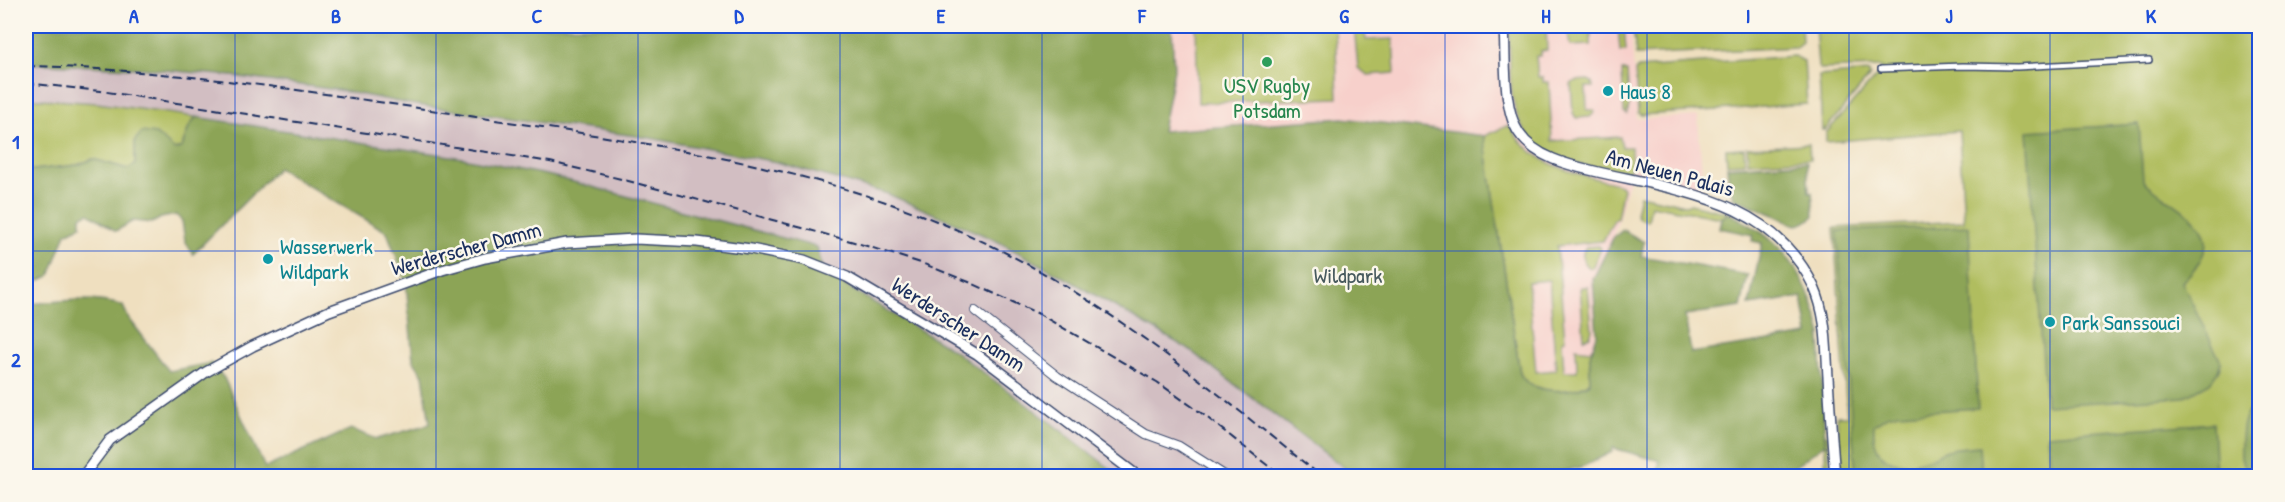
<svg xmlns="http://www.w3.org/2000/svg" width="2285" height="502" viewBox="0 0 2285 502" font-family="'Patrick Hand',sans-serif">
  <rect width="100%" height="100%" fill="#fbf7ec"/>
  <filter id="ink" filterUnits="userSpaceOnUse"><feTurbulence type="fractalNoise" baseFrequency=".0167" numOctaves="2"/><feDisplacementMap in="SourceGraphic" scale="12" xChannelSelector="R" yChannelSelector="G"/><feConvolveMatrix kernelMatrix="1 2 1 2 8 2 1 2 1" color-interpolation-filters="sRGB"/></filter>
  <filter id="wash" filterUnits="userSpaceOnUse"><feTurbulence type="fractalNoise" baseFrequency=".008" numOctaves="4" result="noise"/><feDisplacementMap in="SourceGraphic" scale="24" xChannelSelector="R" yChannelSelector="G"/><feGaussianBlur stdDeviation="1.35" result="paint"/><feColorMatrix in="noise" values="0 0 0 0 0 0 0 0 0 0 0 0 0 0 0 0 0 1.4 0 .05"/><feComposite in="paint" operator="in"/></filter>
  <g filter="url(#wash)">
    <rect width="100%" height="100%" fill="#efdfbf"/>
    <path fill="#f7d0cb" d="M1172 26H1631L1637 119 1698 116 1703 188 1630 175 1613 238 1593 279 1597 385 1523 402 1162 131 1174 70Z"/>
    <path fill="#d2bec2" d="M26 63 153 69 232 76 338 90 410 104 650 138 777 162 888 195 995 240 1069 280 1188 349 1355 476H1120L1033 409 950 348 823 272 817 247 551 176 463 158 97 103 26 98Z"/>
    <path fill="#b0bd5f" stroke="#66765e" stroke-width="1.5" fill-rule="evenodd" d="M1196 26H1335L1338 98 1198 103Z
      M1354 26H1364L1366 40 1393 39 1395 73 1368 75 1358 68Z
      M1509 26H1546L1547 50 1541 51V56H1536L1538 77H1543V82H1549L1552 141 1620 137 1622 147H1631C1631 156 1634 169 1625 175 1585 165 1530 159 1516 112 1508 87 1510 53 1509 26Z
      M1567 26H1591V45L1570 46Z
      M1618 26H1624L1626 51H1620Z
      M1633 26H1801L1802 42 1796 47 1636 55Z
      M1815 26H2259V476H1841L1837 416H1847L1834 228 1964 221 1959 131 1826 142V133L1881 71V67L1820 69 1818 67Z
      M1794 56 1804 61 1807 104 1641 115 1638 113 1635 71 1638 68Z
      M1622 71H1627L1629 106 1627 114 1624 112Z
      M1869 72 1870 76 1825 130H1822L1819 76Z
      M1588 80 1592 82 1593 87H1586L1587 110H1594V113L1590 117 1576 118 1573 113 1571 84 1575 81Z
      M26 98 97 103 196 117 189 127 182 147 175 150 135 140V165L128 169 93 159 77 165 26 171Z
      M1509 125C1534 168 1576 173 1621 185L1623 188 1617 218H1615L1603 241 1557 246 1565 340 1562 341 1564 371H1577L1576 348 1590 350 1593 347 1590 356V381C1579 395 1529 395 1520 373L1484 136ZM1549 280 1556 370 1536 372 1528 282Z
      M1809 144 1810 159 1748 162 1747 147Z
      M1744 148 1745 163 1727 164 1726 149Z
      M1640 195 1685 205 1691 204 1729 213 1721 218 1651 205 1648 221 1639 218 1636 213Z
      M1599 246 1601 249 1592 268H1590C1583 263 1580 254 1586 247Z
      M1580 287H1588L1592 330 1590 336 1584 339Z
      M1825 434 1828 435 1830 476H1825Z"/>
    <path fill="#8ca456" stroke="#546a5a" stroke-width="1.5" d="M26 26H1172L1174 70 1162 131 1343 118 1484 136 1520 373C1529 395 1572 394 1590 383V356L1597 335 1593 279 1613 238 1623 230 1644 242 1641 256 1748 275 1741 307 1685 315 1691 353 1808 335 1802 297 1749 305 1762 243 1752 241 1753 235 1719 228 1721 218 1729 213C1744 222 1760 229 1772 241 1799 264 1814 302 1822 335L1820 336 1825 444 1782 476H1656L1660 461 1613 448 1612 452 1584 466 1546 476H1355L1188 349 1069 280 995 240 888 194 777 162 650 138 410 104 338 90 232 76 153 69 26 63Z
      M196 117 463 158 551 176 817 247 823 272 950 348 1033 409 1120 476H26V289L29 304C60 301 93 296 123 306L128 317 169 371 211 363 224 378 265 468 351 429 377 439 430 424 423 375 413 360 406 282 387 232 278 168 193 254 185 241 182 221 176 215 161 218 152 223 133 221 116 231 89 213 81 216V226L66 233 50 276 26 286V171L77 165 93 159 128 169 135 165V140L142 132 156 134 175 150 182 147 189 127Z
      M2139 124 2143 180C2179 214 2240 227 2182 282L2221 362 2218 372 2210 383 2184 397 2046 405 2027 131Z
      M1807 162 1809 192H1812L1814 216C1804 224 1797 229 1786 220L1734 198 1729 186 1727 167Z
      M1969 226 1978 408 1899 413 1887 416 1874 425C1871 463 1899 470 1930 458 1937 455 1944 450 1952 449 1961 447 1971 447 1980 446L1982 476H1856L1837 231Z
      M2259 401 2260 476C2250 475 2242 465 2241 456 2241 432 2239 416 2259 401Z
      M2213 423 2216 476H2050L2047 435Z"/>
  </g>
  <g filter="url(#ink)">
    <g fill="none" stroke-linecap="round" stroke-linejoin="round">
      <g stroke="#3b496d" stroke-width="8">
        <path id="pedestrian" d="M1881 69 1963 66 2017 67 2149 60"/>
      </g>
      <g stroke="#3b496d" stroke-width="10">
        <path id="minor" d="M975 311 1057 376 1146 434 1179 446 1226 476"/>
      </g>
      <g stroke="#3b496d" stroke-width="12">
        <path id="tertiary" d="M1504 26C1506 55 1502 108 1519 133 1535 157 1568 165 1594 171 1679 191 1772 199 1814 287 1827 316 1826 346 1828 377 1830 410 1832 443 1835 476
          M83 476 110 440 206 372 253 346 329 311 442 270 485 258 567 243 635 239 697 242 751 249 804 260 847 277 977 354 1138 476"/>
      </g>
      <use href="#pedestrian" stroke="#fff" stroke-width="5"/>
      <use href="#minor" stroke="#fff" stroke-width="8"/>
      <use href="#tertiary" stroke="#fff" stroke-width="9"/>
      <path stroke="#1b2f5e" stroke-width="2" stroke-dasharray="9 4.5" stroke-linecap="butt" d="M26 66C177 69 327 94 476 117 652 144 828 166 990 245 1112 304 1215 392 1321 476
        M26 83 101 91 550 162 621 179 854 242 924 264 969 282 1039 314 1157 382 1200 412 1281 476"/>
    </g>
  </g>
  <path fill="none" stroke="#1d4ed8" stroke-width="1.5" stroke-opacity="0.55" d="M235 26V476M436 26V476M638 26V476M840 26V476M1042 26V476M1243 26V476M1445 26V476M1647 26V476M1849 26V476M2050 26V476M26 251H2260"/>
  <circle fill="#2e9e5b" stroke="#fbf7ec" stroke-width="2" cx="1267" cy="62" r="6"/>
  <g fill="#0f9aa8" stroke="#fbf7ec" stroke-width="2">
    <circle cx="1608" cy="91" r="6"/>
    <circle cx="268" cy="259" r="6"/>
    <circle cx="2050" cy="322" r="6"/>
  </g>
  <g text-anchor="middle" stroke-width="5" stroke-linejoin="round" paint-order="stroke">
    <g font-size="22" fill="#27864d" stroke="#fbf7ec">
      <text x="1267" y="93">USV Rugby<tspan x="1267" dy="25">Potsdam</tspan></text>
    </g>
    <g font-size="22" fill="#0d838f" stroke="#fbf7ec" text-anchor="start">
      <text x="1620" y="99">Haus 8</text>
      <text x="280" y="254">Wasserwerk<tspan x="280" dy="25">Wildpark</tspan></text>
      <text x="2062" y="330">Park Sanssouci</text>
    </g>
    <g font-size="22" fill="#1b2f5e" stroke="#fbf7ec">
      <text transform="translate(1670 172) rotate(15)" y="8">Am Neuen Palais</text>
      <text transform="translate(466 248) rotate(-15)" y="8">Werderscher Damm</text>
      <text transform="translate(959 324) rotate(33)" y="8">Werderscher Damm</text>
    </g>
    <g font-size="22" fill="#485a5e" stroke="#fbf7ec">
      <text x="1348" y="283">Wildpark</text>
    </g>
  </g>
  <rect width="2285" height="502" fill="none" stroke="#fbf7ec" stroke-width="66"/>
  <rect x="33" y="33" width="2219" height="436" fill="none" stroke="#1d4ed8" stroke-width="2"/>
  <g font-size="20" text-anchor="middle" font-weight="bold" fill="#1d4ed8">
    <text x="134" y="23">A</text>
    <text x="336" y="23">B</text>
    <text x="537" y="23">C</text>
    <text x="739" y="23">D</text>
    <text x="941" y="23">E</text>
    <text x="1142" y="23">F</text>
    <text x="1344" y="23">G</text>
    <text x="1546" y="23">H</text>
    <text x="1748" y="23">I</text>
    <text x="1949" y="23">J</text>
    <text x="2151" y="23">K</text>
    <text x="16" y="149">1</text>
    <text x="16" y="367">2</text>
  </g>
</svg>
